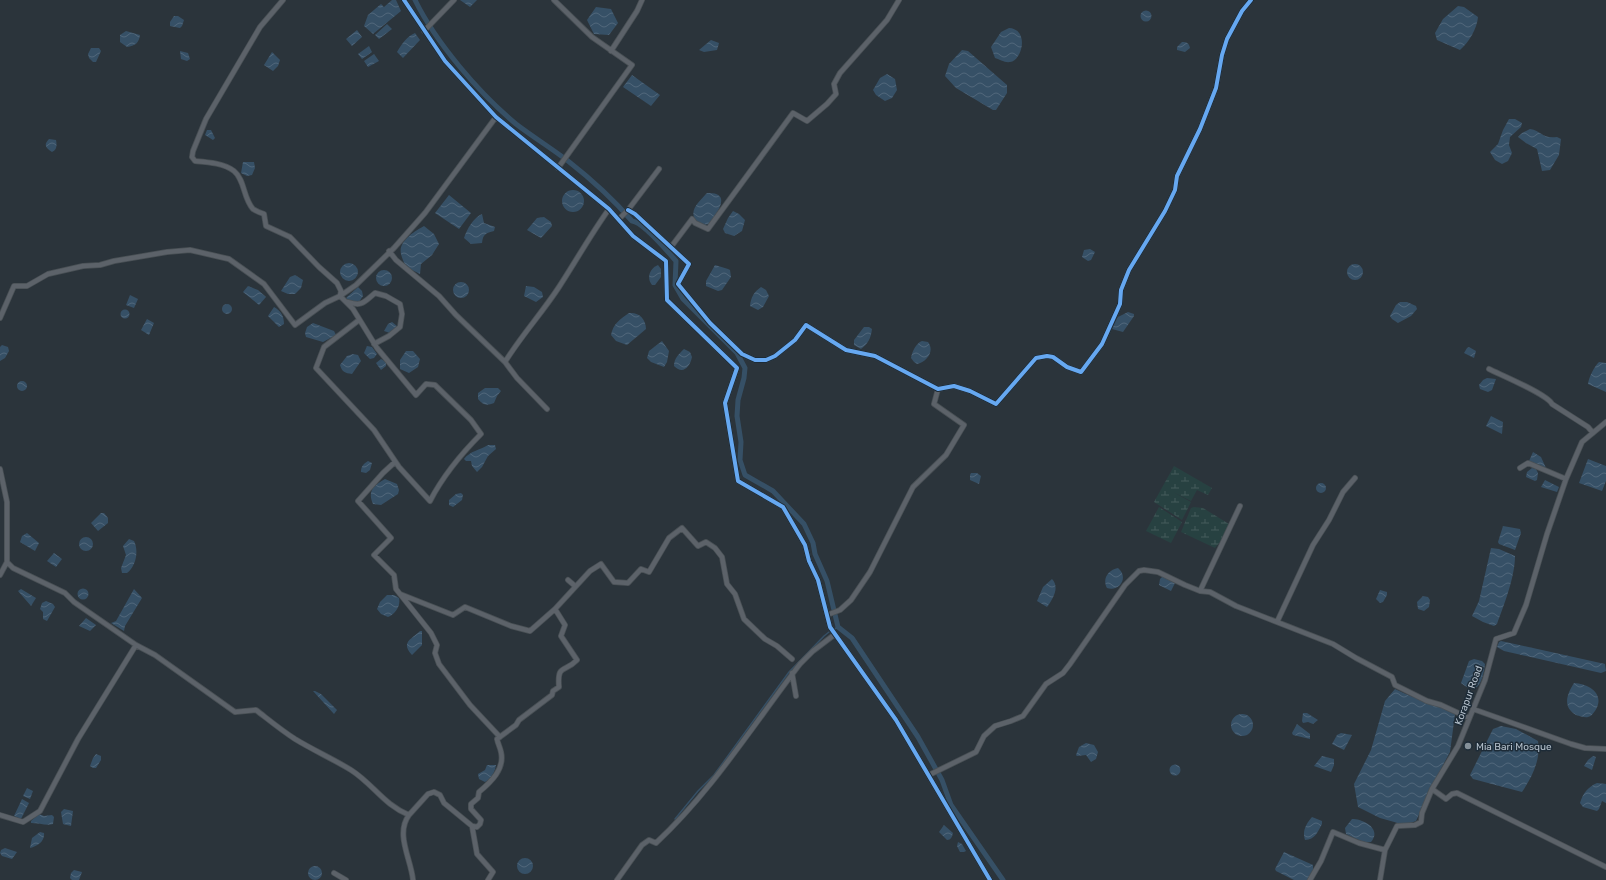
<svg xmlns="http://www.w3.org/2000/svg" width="1606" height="880" viewBox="0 0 1606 880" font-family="Rubik,sans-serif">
  <defs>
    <pattern id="wetland-marsh" width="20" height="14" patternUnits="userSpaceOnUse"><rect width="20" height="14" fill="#274141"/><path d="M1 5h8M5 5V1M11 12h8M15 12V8" fill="none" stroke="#445b5b"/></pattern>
    <pattern id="water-waves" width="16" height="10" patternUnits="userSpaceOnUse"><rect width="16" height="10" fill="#365066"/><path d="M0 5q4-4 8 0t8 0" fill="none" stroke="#51677b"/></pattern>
  </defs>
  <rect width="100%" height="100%" fill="#2b343b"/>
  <path fill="url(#wetland-marsh)" d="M1174 466 1212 488 1208 495 1197 490 1191 501 1173 492 1191 502 1182 520 1154 502Z
    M1159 507 1182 522 1171 543 1146 531Z
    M1194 507 1203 508 1229 524 1220 542 1215 548 1181 532 1191 508Z"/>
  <path fill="url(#water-waves)" d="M392 0H396L401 11 373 34 364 26 368 15 381 4 384 7Z
    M460 0H477L470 7Z
    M1458 6 1464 7 1478 17C1477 29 1469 42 1460 50L1437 40 1435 33 1443 19Z
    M596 7 611 9 618 23 609 35 594 34 587 20Z
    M1140.5 16a5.5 5.5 0 1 1 11 0a5.5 5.5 0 1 1-11 0Z
    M174 16H178L184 20 182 26 180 28 170 26V22Z
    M387 24 392 29 379 39 375 35Z
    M1009 28C1029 29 1023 60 1010 62 1005 63 999 59 995 58L991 47 1001 32Z
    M357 30 362 37 352 46 346 39Z
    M126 31 140 35C139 43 135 46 127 47L120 42V35Z
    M415 33 420 40 403 58 397 52C401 45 407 36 415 33Z
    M711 40 719 43 717 50 704 52 699 50Z
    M1182 42C1187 42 1189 43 1190 48L1185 52 1177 50V47Z
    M369 46 372 52 362 59 358 54Z
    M91 48H99L101 51 96 62H93L89 58 88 54Z
    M962 50 968 51 1007 85V93L996 110H993L956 88 945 76 949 64Z
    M180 51 188 53 190 59 187 61 181 59Z
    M272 52 280 60 278 66 273 71 264 65Z
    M374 54 379 61 368 67 364 61Z
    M887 74 895 79 897 90 892 98 885 101 876 95 873 90 880 78Z
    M632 75 660 95 651 106 623 87Z
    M1509 119H1515L1522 123 1521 127 1510 137 1509 145 1512 153 1508 161 1502 164 1495 160 1490 152 1498 144 1503 130Z
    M1530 129C1542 131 1542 139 1557 137L1561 139 1559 155 1550 170 1542 171 1537 149 1526 143 1518 137 1522 133Z
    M207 130H211L215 138 213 140 205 135Z
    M49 139 56 140C57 145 57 150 52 152 46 148 43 145 49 139Z
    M243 162H254L255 168 252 175 247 176 241 173Z
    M562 201a11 11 0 1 1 22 0a11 11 0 1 1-22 0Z
    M707 193C733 192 717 213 709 224L704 225 696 221C688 210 700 201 707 193Z
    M449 195 471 213 459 229 435 213Z
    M733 211 739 214 745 220 742 231 734 236 725 233 723 229 728 218Z
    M482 214 484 223 495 227 494 231C486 233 483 234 482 243L471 244 464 238C467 229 473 218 482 214Z
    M544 217 551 222 552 226 541 238 527 230 537 218Z
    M424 226 434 234 439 244 432 255 421 264 420 274 406 267C404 263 402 258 401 254 398 241 415 231 424 226Z
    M1090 249 1095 252 1091 260 1088 261 1082 257 1084 250Z
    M340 272a9 9 0 1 1 18 0a9 9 0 1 1-18 0Z
    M1347 272a8 8 0 1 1 16 0a8 8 0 1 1-16 0Z
    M658 265 661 269V277L655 285H652C646 278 650 268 658 265Z
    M715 265 728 269 730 270 731 277 722 290 718 291 706 286V281Z
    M376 278a8 8 0 1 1 16 0a8 8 0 1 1-16 0Z
    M295 275 303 280 301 288 295 294H288L281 291 290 277Z
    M453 290a8 8 0 1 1 16 0a8 8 0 1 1-16 0Z
    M248 286 258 290 266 297 259 305 243 292Z
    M526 286 534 287 542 292 543 297 536 302 524 296Z
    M358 287 362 291 363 296 359 302 348 301 346 298Z
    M761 287 766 290 769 296 763 307 758 310 750 306C751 297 754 292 761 287Z
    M130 295 138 299 134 308 126 305Z
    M1400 302H1407L1416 306 1417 309 1411 316 1398 323 1392 319 1390 316 1396 305Z
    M222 309a5 5 0 1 1 10 0a5 5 0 1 1-10 0Z
    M274 307C281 311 284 316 284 324L279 327 268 316Z
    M120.5 314a4.5 4.5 0 1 1 9 0a4.5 4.5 0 1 1-9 0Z
    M1128 312 1134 314V316L1123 332 1112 329 1111 326 1118 317Z
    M629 313C639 312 646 319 646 329L627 345 616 341 611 335C613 324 620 319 629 313Z
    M147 319 154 323 149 335 141 330Z
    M392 322 397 326 390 333 384 331 388 324Z
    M313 323 334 331 336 335 323 342 306 337 305 333 307 327Z
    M864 327H869L872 329C871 338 868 344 861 349L854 345V340Z
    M662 341 669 351 667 362 664 367 651 362 647 358 649 351Z
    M922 341 928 342C935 351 927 362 917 364L914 362 911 358C912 352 916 343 922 341Z
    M2 345 8 347 9 351 5 358 0 361V347Z
    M367 346 372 347 377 354 374 358 370 359 364 353Z
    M1469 347 1476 351 1474 358 1464 353 1467 348Z
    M684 349 690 352 692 357C690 367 683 375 674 366 674 358 679 354 684 349Z
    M406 351H413L420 359 418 367 409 373 400 369V360Z
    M353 354 358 355 361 361 352 374C345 373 342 372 340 365L347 356Z
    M381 359 386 362V366L381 370 376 363Z
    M1599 362 1606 363V392L1588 384C1589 377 1594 367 1599 362Z
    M1487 378 1496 379 1492 390 1488 392 1480 389 1479 385 1483 380Z
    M17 386a5 5 0 1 1 10 0a5 5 0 1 1-10 0Z
    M485 388H498L501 391 497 396 494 403C486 406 483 405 478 399V393Z
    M1491 416 1503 422 1502 434 1486 426Z
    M488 445H495L496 449 488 456 482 467 477 472 472 466 471 461H466L464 459C470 451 480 450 488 445Z
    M1533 452 1541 457 1546 468 1529 461Z
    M1588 459 1606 466V481L1602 491 1579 483Z
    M368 461 372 463 370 470 366 473 361 472C361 467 363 464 368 461Z
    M1532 468 1536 469 1538 473 1537 480 1535 481 1526 477 1527 472Z
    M971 473H977L981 476 979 484 970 480V475Z
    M385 479 397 484 399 490 398 494 381 505 373 504C367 491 374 485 385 479Z
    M1545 480 1559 487 1557 492 1541 487Z
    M1316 488a5 5 0 1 1 10 0a5 5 0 1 1-10 0Z
    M461 493 463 495 462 500 453 507 449 505V500L456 494Z
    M101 513H104L108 518V523L98 531 91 523Z
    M1503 526 1520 529 1521 533 1515 550 1499 544 1498 542Z
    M27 533 39 543 35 551 20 542 22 536Z
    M79 544a7 7 0 1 1 14 0a7 7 0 1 1-14 0Z
    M129 539 134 541C139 551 136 566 127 573H122L121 568 126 555 123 546Z
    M1491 548 1499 549 1515 556C1515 577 1504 605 1497 624L1494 626 1483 622 1472 616 1479 601Z
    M54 553 62 559 56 567 47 561Z
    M1118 568C1129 577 1120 592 1107 588 1102 579 1108 570 1118 568Z
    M1162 577H1164L1175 583 1171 591 1159 585 1160 579Z
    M1052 579C1060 587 1053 599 1047 607L1037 601 1043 587Z
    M77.5 594a5.5 5.5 0 1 1 11 0a5.5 5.5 0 1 1-11 0Z
    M21 589 36 598 31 606 18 591Z
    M134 589 142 598 125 626 124 631 111 623 116 621Z
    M1380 590 1387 592V595L1383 602 1380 603 1376 599Z
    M387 595H394L399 598C401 606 395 614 388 617L381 614 377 609 380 602Z
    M1423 596 1428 597 1430 600 1429 607 1424 611 1418 609 1417 602Z
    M46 601 53 604 55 607 47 621 43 619V612L40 609 42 603Z
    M86 618 96 625 90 631 79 626Z
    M420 631H422V645L412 655C400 642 412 639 420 631Z
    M1501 641 1605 664 1606 671 1601 673 1504 651 1497 647 1499 642Z
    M1474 659 1482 661 1485 664C1483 679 1479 698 1461 683L1469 661Z
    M1574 683C1589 684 1606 694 1595 711 1593 713 1592 716 1588 717 1585 718 1580 716 1576 715 1562 707 1567 694 1574 683Z
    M1395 689C1415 699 1435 704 1455 714L1450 752 1435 780 1416 821 1405 825 1380 818 1358 807 1354 784 1371 750 1385 701Z
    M313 691H315L321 694 337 710 334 714Z
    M1303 713H1307L1318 720 1313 724 1308 722 1303 723 1302 721Z
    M1231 725a11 11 0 1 1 22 0a11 11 0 1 1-22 0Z
    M1297 724 1310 734V739L1293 735 1292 733Z
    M1501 726 1516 729 1538 741C1541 760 1532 777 1522 792L1473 779 1470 775 1493 729Z
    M1341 733 1352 735 1344 750 1332 744 1337 735Z
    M1086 743 1094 745 1098 752 1096 759 1091 762 1086 755 1077 756 1076 755 1079 747Z
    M96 754 101 756V760L96 768H93L90 766 93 758Z
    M1322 756 1334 759V765L1331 772 1314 766Z
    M1593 756 1596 757 1592 770 1584 766 1588 760Z
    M1169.5 770a5.5 5.5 0 1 1 11 0a5.5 5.5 0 1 1-11 0Z
    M487 765H496C495 772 491 779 485 782L479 779 478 774 485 770Z
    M1597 783 1606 784V803L1602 801 1599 809 1597 811 1583 807 1580 803C1583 793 1588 787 1597 783Z
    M27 788 33 791 30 799 23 796Z
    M22 799 29 803 21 819 14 816Z
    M64 809 73 811 71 826 63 824 61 812Z
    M39 814 44 816 52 815 54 817 53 824C47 826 39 823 31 823V821Z
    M1312 817 1322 821V824C1318 831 1315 840 1305 840 1302 831 1306 824 1312 817Z
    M1352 819C1364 819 1382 829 1371 842H1363L1346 834 1345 828Z
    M944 825 953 833C952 837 951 840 947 840L939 832Z
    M40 832 44 833C45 841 38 846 30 848L32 838Z
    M958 842 962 844 966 851 964 852H960L957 846Z
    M5 848 17 852 12 859 2 856 0 853 1 850Z
    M1284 852 1313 865V870L1308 880H1294L1276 871 1275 869Z
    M517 866a8 8 0 1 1 16 0a8 8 0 1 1-16 0Z
    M308 873a7 7 0 1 1 14 0a7 7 0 1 1-14 0Z
    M74 870 82 872 79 880H72L70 878 71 873Z"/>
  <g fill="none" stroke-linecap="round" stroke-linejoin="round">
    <path stroke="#365066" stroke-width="1.5" d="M833 630 838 627
      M675 819 698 791 714 775 789 672 824 636 829 632"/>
    <path stroke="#365066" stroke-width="5" d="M415 0C436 43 479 93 516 124 533 137 551 148 568 161 591 179 613 199 632 221 643 222 668 252 676 261L675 285 683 299 737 353 745 368 744 378 738 400 737 416 741 442 740 460 745 475 773 491 804 524 813 543 815 554 827 581 838 627 852 638 918 737 942 780 951 805 1003 880"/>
    <g stroke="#495055" stroke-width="6">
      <path id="street" d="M283 0 260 27 206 119 193 151 192 157 195 161C207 162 224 163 234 171 245 180 243 198 253 209 256 211 261 213 264 214L266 226 290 237 319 267 337 283 341 291 340 296 353 309 377 348 416 395 426 384 435 385 471 420 481 434C461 454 443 476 430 501L399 467 374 430 316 368 324 347 359 320
        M404 0 445 61 496 117 609 209 633 236 666 261 667 300 737 368 725 403 738 481 783 507 805 545 809 561 818 580 830 627 896 720 990 880
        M554 0 592 37 632 65 558 168
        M424 31 454 0
        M611 51 637 11 642 0
        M628 210 635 214 689 264 678 284 710 323 742 354 755 360H766L775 356 795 340 806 325 846 350 875 356 938 389 954 386 970 391 996 404 1036 358 1047 356 1053 357 1067 367 1081 372 1102 344 1120 304 1121 290 1129 270 1165 211 1175 190 1177 176 1200 129 1216 88 1222 55 1227 39 1242 11 1251 0
        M619 219 628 210 659 169
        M671 247 692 219 695 223 708 229 793 113 807 121 827 104 836 94 834 84 840 73 887 20 899 0
        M389 251 396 260 439 296 456 315 505 362C521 336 542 313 559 287 576 261 591 234 609 209
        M348 302C362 307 364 302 375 293L386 296 400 304 402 314 400 327 389 336 374 344
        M0 318 14 286H27L48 274 83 266 100 265 114 261 167 252 190 250 229 259 264 284 295 325 325 303 340 296 356 285 394 248 425 213 496 117
        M505 362 517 378 547 409
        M1489 369C1501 375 1547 394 1552 404L1588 427 1593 433
        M395 462 383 473 358 501 391 538 374 555 394 575 396 589 431 633 437 645 435 653 439 664 470 705 500 737
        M1520 468 1528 463 1566 479
        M0 469 7 502V562L13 568 65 593 74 602 136 645 78 739 40 811 23 822 0 815
        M0 575 7 562
        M568 580 575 586
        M1200 591 1240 506
        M400 594 453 615 465 607 511 626 530 631 555 609
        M827 615 840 610 851 600 870 572 913 487 946 455 964 425 934 404 938 389
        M1277 622 1313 545 1329 520 1343 492 1355 478
        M136 645 155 655 235 712 256 710C269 720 281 730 295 739 313 750 333 759 351 770 373 784 384 805 409 815L428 794 434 792 440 795 444 803 472 826 477 854 493 872 488 880
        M792 673 796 696
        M1473 709 1571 744 1585 748 1606 749
        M929 775 976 752 984 736 995 726 1011 721 1023 716 1046 684 1063 673 1070 664 1125 585 1139 571 1144 570 1158 572 1185 585 1200 591 1210 592 1236 606 1333 644 1356 658 1392 677 1395 685 1427 701 1441 705 1469 718
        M1432 789 1446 799 1452 794 1457 793 1606 867
        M409 815C395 834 411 859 413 880
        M472 826 477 827 480 824 481 820 471 809V804L478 798 479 792C491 782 505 769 501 752 500 747 498 744 497 739L516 725 519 720 552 695 553 691 559 687C557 663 565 673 577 660L561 636 565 625 555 609 590 571 601 564 614 582 628 583 641 569 649 572 669 538 682 528 698 546 706 542 715 548 722 557 727 584 735 594 744 619 765 639 777 646 792 659
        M334 873 346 880
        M617 880 642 845 649 840 656 843C712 791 753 725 800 664L813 651 834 635
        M1310 880 1321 861 1333 832 1359 843 1385 850
        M1380 880 1385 850 1397 826 1415 825 1421 822 1422 813 1432 789 1458 746 1485 680 1496 639 1514 633 1526 605 1547 534 1566 479 1582 442 1606 422"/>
    </g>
    <use href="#street" stroke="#5c6269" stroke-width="4.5"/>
    <g stroke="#1d2b37" stroke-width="6">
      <path id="cycleway" d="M404 0 445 61 496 117 609 209 633 236 666 261 667 300 737 368 725 403 738 481 783 507 805 545 809 561 818 580 830 627 896 720 990 880
        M628 210 635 214 689 264 678 284 710 323 742 354 755 360H766L775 356 795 340 806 325 846 350 875 356 938 389 954 386 970 391 996 404 1036 358 1047 356 1053 357 1067 367 1081 372 1102 344 1120 304 1121 290 1129 270 1165 211 1175 190 1177 176 1200 129 1216 88 1222 55 1227 39 1242 11 1251 0"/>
    </g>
    <use href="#cycleway" stroke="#66a8f1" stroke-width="4"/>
  </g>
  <circle fill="#859099" stroke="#1d2b37" stroke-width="1.5" cx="1468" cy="746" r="4"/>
  <g text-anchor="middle" stroke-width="3" stroke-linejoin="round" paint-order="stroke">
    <g font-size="10" fill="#b5c1cc" stroke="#1d2b37">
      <text transform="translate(1468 695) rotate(-70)" y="4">Korapur Road</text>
    </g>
    <g font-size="10" fill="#b5c1cc" stroke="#1d2b37" text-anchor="start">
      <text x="1476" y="750">Mia Bari Mosque</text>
    </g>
  </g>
</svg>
